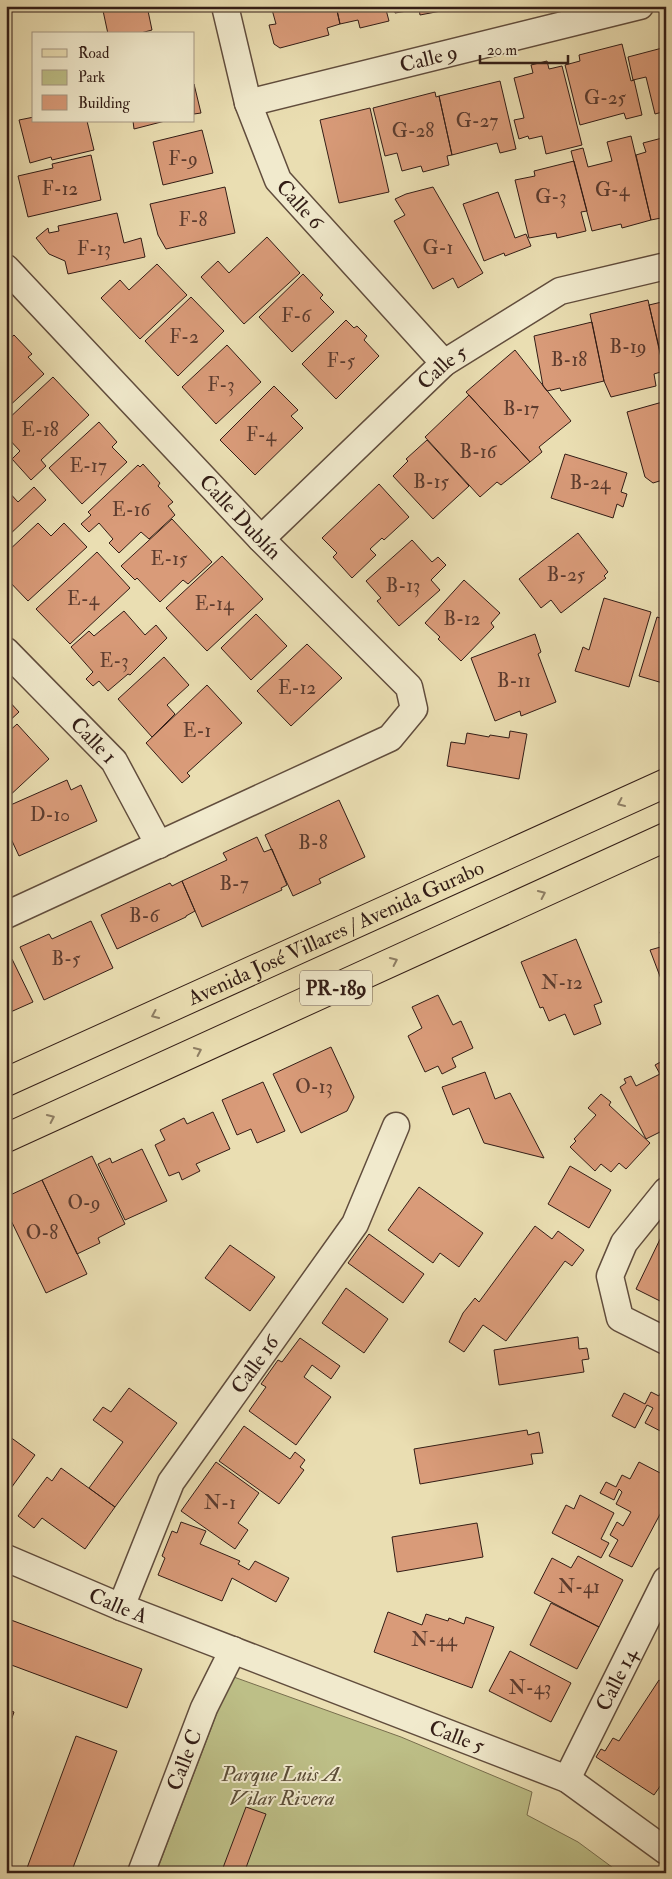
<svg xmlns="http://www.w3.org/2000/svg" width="672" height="1879" viewBox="0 0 672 1879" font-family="'IM FELL Double Pica',serif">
  <rect width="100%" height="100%" fill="#eadeb2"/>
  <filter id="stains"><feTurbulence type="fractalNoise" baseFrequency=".004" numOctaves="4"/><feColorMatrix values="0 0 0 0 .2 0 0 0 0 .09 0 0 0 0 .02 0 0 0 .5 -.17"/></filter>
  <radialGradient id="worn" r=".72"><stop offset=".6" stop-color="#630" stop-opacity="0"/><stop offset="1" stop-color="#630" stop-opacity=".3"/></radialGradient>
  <path fill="#bdbf87" stroke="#786e4e" d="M231 1676 401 1737 532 1792 527 1815 578 1842 620 1873H156Z"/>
  <path fill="#d99b79" stroke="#331d16" d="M102 6H147L152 30 137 34H108Z
    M271 6H336L340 24 327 28 329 35 280 48 274 44 269 25 276 24Z
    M336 6H385L389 21 360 28 358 20 340 24Z
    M394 6H445L446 10 420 15 419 9 395 13Z
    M622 44 631 81 634 80 642 115 626 119 624 113 580 125 565 65 580 61 579 55Z
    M666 47V111L655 114 646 77 633 80 628 57Z
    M547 61 549 69 562 66 582 145 546 154 542 136 529 139 528 136 519 139 514 120 524 118 514 78 533 73 531 65Z
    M500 81 516 149 500 153 497 143 452 155 439 96Z
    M194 84 201 113 194 114Z
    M435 92 436 97 439 96 452 155 447 156 449 165 423 172 421 166 402 171 397 153 385 156 373 108Z
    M370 108 389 192 339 203 320 120Z
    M34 117V121H87L94 150 52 160 51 157 30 163 19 120Z
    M133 121H165L134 129Z
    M202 130 213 173 163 185 153 142Z
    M631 136 651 220 622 228 621 224 592 231 571 151 583 148 588 167 612 161 607 142Z
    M666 137V217L651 220 636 155 646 152 643 143Z
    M91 155 101 200 28 217 18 176 53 168 52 164Z
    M574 161 587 211 581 212 586 231 557 238 556 233 529 238 515 180 535 176 534 171Z
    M225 187 235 233 166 249 158 235 150 204Z
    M433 187 483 273 458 288 453 278 433 289 394 221 405 215 395 199 406 194Z
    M498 192 515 238 526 234 531 246 505 256 504 253 484 261 463 204Z
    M117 213 124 243 141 238 145 257 68 274 65 261 49 254 36 238 48 228 49 233 59 231 58 226Z
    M267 237 300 273 244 324 201 277 218 261 229 273Z
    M157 264 187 295 140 339 101 298 120 280 129 290Z
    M303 274 323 295 320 298 334 312 292 352 259 317Z
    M191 297 224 331 178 376 145 341Z
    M648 300 664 371 654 374 656 386 611 397 604 381 590 314Z
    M666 301V376L649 305Z
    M346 320 354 328 357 326 367 336 364 340 379 356 336 399 302 364Z
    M592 322 604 381 561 391 560 388 547 391 543 386 534 336Z
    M14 335 32 354 28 357 44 374 6 409V342Z
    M227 345 261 382 216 424 182 387Z
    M515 350 571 421 539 447 542 452 530 462 466 392Z
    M53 377 89 415 41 460 46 466 31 480 12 459 20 451 6 436V421Z
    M274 386 298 410 291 416 303 428 255 475 220 440Z
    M469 395 530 462 501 485 497 482 480 497 425 437Z
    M666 401V479L653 483 645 477 627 412Z
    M99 422 117 442 112 447 127 462 82 504 49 468Z
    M427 440 469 486 433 519 393 476 408 461 406 459Z
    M565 454 627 473 621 492 627 494 623 507 617 504 613 518 551 498Z
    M143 464 160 483 158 486 173 502 168 506 175 515 149 539 141 532 119 553 109 543 113 539 99 523 89 532 81 524 91 515 88 512 138 465 140 467Z
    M379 484 409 517 384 540 382 538 370 549 376 555 352 578 333 557 337 553 322 538Z
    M34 487 46 500 6 538V489L18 502Z
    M172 519 212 562 188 584 183 580 160 602 137 578 135 580 121 566Z
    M38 523 51 536 64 523 87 547 28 601 6 578V553Z
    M578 533 608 572 604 576 606 578 561 613 551 600 541 608 519 579Z
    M412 540 432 562 438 557 446 565 431 580 440 590 399 626 377 601 381 598 366 581Z
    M97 552 130 588 70 644 36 609Z
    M222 556 263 599 207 651 166 608Z
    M464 580 500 613 491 623 494 627 461 661 438 639 440 637 425 623Z
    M604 598 651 612 629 687 575 671 583 647 589 650Z
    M124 611 145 635 156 625 167 638 130 675 128 674 108 691 99 681 93 686 86 679 93 672 71 647 89 631 94 636Z
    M256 614 287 646 251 680 221 648Z
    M657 617 666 620V684L639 676Z
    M535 634 541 652 538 654 556 702 521 716 520 711 495 721 471 658Z
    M307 644 342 678 291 726 257 691Z
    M164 657 189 685 167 705 175 714 152 737 118 699Z
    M207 685 242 723 187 773 190 776 182 783 146 743Z
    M6 698 19 712 6 724Z
    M17 724 49 759 6 799V734Z
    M510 731 527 734 519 779 447 766 451 742 465 744 467 733 489 737 490 735 509 738Z
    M67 780 71 790 81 785 97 821 19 856 6 828V807Z
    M339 800 365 857 319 879 321 883 293 896 265 835Z
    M257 837 264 852 272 849 287 885 281 888 282 890 202 927 182 881 227 860 223 853Z
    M182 881 195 911 186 916V917L117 949 101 915 170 883 172 886Z
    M91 921 113 968 44 1000 20 947 49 934 52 939Z
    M666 930V977L661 979 650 950 664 946 660 932Z
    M576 939 602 1002 594 1005 601 1024 574 1035 565 1014 549 1021 543 1007 540 1008 521 962Z
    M12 959 33 1002 6 1014V962Z
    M438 995 453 1025 461 1021 473 1048 452 1058 456 1067 442 1074 438 1066 425 1072 408 1036 422 1028 412 1007Z
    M331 1047 354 1097 347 1111 301 1133 273 1074Z
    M666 1059V1129L646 1139 620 1087 626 1083 624 1079 631 1076 636 1086 660 1074 655 1065Z
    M485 1072 495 1099 510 1093 544 1158 484 1143 469 1108 453 1115 442 1087Z
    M263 1082 285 1131 257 1143 251 1129 237 1135 222 1100Z
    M601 1094 611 1102 609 1105 650 1143 626 1169 619 1163 611 1172 601 1164 595 1171 570 1147 576 1141 574 1139 596 1115 588 1108Z
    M213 1112 230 1149 196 1164 200 1171 182 1180 179 1172 169 1176 155 1145 165 1140 160 1130 184 1118 187 1124Z
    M142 1149 167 1201 125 1220 98 1164 110 1158 112 1163Z
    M92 1156 125 1224 98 1238 100 1243 77 1254 42 1180Z
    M570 1166 611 1190 589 1228 548 1204Z
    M42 1180 87 1274 46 1293 6 1210V1197Z
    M419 1187 483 1233 459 1267 440 1253 433 1263 388 1230Z
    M535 1226 552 1239 558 1231 584 1250 572 1266 565 1261 506 1341 483 1325 464 1352 449 1342 463 1313 475 1298 479 1302Z
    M664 1231 666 1232V1304L636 1289Z
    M369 1234 424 1274 403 1303 348 1263Z
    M230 1245 275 1277 250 1311 205 1278Z
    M346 1288 388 1319 364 1353 322 1323Z
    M578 1337 579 1349 587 1348 589 1359 582 1360 584 1372 499 1385 494 1350Z
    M300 1338 340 1366 331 1379 312 1365 304 1377 331 1397 296 1445 249 1411 266 1387 261 1384 278 1360 282 1362Z
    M664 1385 666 1386V1434L645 1423 653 1408 647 1405 635 1428 612 1416 624 1393 645 1404 651 1392 659 1396Z
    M129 1388 177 1423 115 1507 89 1488 123 1442 93 1420 103 1407 111 1412Z
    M244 1426 290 1459 295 1452 305 1460 300 1467 304 1470 279 1504 219 1461Z
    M527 1430 528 1435 539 1432 543 1453 531 1454 533 1464 420 1484 414 1449Z
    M6 1434 35 1455 6 1495Z
    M216 1462 259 1493 238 1523 248 1530 235 1549 181 1511Z
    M639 1462 666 1476V1503L632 1567 609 1556 618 1540 610 1535 617 1522 623 1526 631 1512 616 1504 622 1492 619 1489 614 1500 600 1493 606 1482 616 1487 622 1475 630 1479Z
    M61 1468 115 1507 85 1549 42 1518 34 1528 18 1516 47 1477 52 1481Z
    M580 1495 614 1513 601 1539 609 1543 601 1558 552 1533 566 1505 574 1509Z
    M181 1522 206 1531 200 1544 240 1561 238 1564 249 1570 255 1561 289 1578 276 1602 232 1578 222 1601 158 1575 165 1558 162 1556 172 1531 177 1533Z
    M477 1523 483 1557 397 1572 392 1537Z
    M578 1556 623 1580 599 1627 534 1593 552 1558 571 1568Z
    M551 1603 599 1627 577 1669 530 1645Z
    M388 1612 422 1625 426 1614 448 1621 449 1618 464 1624 466 1617 494 1627 472 1688 374 1652Z
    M11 1620 142 1669 127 1708 6 1663V1631Z
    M510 1651 571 1683 551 1722 489 1691Z
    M659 1680 666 1685V1784L663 1782 654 1795 596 1757 601 1749 605 1751 613 1738 619 1741Z
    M6 1709 14 1712 6 1735Z
    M76 1736 117 1751 71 1873H41L27 1868Z
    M246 1807 266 1814 244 1873H221Z"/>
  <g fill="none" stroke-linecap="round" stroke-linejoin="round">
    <g stroke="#614d3d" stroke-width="29">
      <g id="street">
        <path id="s1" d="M225 6 248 103 278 180 444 363"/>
        <path id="s2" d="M248 103 640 6"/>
        <path id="s3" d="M6 268 261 539 409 687 414 709 390 738 6 915"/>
        <path id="s4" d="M261 539 444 363 560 291 666 266"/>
        <path id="s5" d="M6 651 114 761 159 845"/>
        <path d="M666 1191 624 1243 610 1276 620 1318 666 1341"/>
        <path id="s6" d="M6 1558 121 1607 567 1779 666 1851"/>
        <path id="s7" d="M121 1607 171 1482 355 1224 396 1126"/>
        <path id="s8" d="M567 1779 666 1580"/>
        <path id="s9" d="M141 1873 204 1708 233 1650"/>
      </g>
    </g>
    <g stroke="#331d16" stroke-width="30">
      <g id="primary">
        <path id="s10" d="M6 1082 666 783"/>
        <path d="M6 1138 666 837"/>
      </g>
    </g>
    <use href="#street" stroke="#f1eacd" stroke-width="26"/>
    <use href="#primary" stroke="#eadeb2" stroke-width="28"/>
  </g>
  <defs><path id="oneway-chevron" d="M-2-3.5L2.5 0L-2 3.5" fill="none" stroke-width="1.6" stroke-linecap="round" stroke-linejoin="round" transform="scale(1.25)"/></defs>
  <g stroke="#8e7e64">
    <use href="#oneway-chevron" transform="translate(621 803) rotate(156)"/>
    <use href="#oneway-chevron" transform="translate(542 894) rotate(-25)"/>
    <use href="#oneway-chevron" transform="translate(394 961) rotate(-25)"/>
    <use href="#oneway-chevron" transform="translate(155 1015) rotate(156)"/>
    <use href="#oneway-chevron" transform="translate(198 1051) rotate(-25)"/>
    <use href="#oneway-chevron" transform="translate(51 1118) rotate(-25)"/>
  </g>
  <g text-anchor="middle" stroke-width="4" stroke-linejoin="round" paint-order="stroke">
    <g font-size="19" fill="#5c3c2f">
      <text x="605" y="104">G-25</text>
      <text x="477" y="127">G-27</text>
      <text x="413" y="137">G-28</text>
      <text x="183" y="165">F-9</text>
      <text x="60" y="195">F-12</text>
      <text x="612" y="196">G-4</text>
      <text x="551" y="203">G-3</text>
      <text x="193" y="226">F-8</text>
      <text x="438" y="254">G-1</text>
      <text x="94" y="255">F-13</text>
      <text x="296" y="322">F-6</text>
      <text x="184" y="343">F-2</text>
      <text x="628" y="353">B-19</text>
      <text x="569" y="366">B-18</text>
      <text x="341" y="367">F-5</text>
      <text x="221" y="391">F-3</text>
      <text x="521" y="415">B-17</text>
      <text x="40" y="436">E-18</text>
      <text x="261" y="441">F-4</text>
      <text x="478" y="458">B-16</text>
      <text x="88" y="472">E-17</text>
      <text x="431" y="488">B-15</text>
      <text x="590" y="489">B-24</text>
      <text x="131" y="516">E-16</text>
      <text x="169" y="565">E-15</text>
      <text x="566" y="581">B-25</text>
      <text x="403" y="592">B-13</text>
      <text x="83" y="605">E-4</text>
      <text x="214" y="610">E-14</text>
      <text x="462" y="625">B-12</text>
      <text x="114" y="667">E-3</text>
      <text x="514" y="687">B-11</text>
      <text x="297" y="694">E-12</text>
      <text x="197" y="737">E-1</text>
      <text x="50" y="821">D-10</text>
      <text x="313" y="849">B-8</text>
      <text x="234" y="890">B-7</text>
      <text x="144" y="922">B-6</text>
      <text x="66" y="965">B-5</text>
      <text x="562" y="989">N-12</text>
      <text x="314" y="1093">O-13</text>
      <text x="84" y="1209">O-9</text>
      <text x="42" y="1239">O-8</text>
      <text x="220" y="1509">N-1</text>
      <text x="579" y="1593">N-41</text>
      <text x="434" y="1646">N-44</text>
      <text x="530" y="1694">N-43</text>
    </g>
    <rect fill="#f1eacd" stroke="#6c5a4d" stroke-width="1" x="300" y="970.5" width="72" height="35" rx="4"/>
    <g font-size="20" font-weight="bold" fill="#331d16">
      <text x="336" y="995">PR-189</text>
    </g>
    <g font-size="21" fill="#331d16" stroke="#f1eacd">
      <text dy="7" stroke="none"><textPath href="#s2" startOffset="186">Calle 9</textPath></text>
      <text dy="7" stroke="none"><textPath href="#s1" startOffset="215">Calle 6</textPath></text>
      <text dy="7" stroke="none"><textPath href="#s4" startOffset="250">Calle 5</textPath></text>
      <text dy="7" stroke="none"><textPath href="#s3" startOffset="342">Calle Dublín</textPath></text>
      <text dy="7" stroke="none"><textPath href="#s5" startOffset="125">Calle 1</textPath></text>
      <text dy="7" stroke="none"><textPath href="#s10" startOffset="362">Avenida José Villares / Avenida Gurabo</textPath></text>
      <text dy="7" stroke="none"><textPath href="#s7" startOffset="279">Calle 16</textPath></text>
      <text dy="7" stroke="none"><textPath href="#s6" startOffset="122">Calle A</textPath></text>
      <text dy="7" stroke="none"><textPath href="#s8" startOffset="111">Calle 14</textPath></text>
      <text dy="7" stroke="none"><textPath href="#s6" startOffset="485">Calle 5</textPath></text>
      <text dy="7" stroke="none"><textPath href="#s9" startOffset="121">Calle C</textPath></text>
    </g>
    <g font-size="21" font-style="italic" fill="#5c4e38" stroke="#f1eacd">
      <text x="282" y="1781">Parque Luis A.<tspan x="282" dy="24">Vilar Rivera</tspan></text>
    </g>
  </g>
  <rect width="672" height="1879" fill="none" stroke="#eadeb2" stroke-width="25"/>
  <rect x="8" y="8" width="657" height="1864" fill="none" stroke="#331d16" stroke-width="2.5"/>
  <rect x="12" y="12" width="647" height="1854" fill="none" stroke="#331d16"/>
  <rect x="32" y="32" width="162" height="90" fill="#f1eacd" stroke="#a59884"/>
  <rect x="42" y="49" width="25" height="8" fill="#eadeb2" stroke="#a59884"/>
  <text x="78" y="58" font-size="15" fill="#331d16">Road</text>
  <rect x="42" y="70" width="25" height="15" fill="#bdbf87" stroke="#a59884"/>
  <text x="78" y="82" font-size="15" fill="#331d16">Park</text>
  <rect x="42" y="95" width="25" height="15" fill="#d99b79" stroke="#a59884"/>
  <text x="78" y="108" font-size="15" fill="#331d16">Building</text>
  <path d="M480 55v8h88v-8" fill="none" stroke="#331d16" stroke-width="2.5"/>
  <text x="487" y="55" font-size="15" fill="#331d16" stroke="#f1eacd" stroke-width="4" paint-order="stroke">20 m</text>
  <rect width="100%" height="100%" filter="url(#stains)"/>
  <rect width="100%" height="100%" fill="url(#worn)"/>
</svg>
